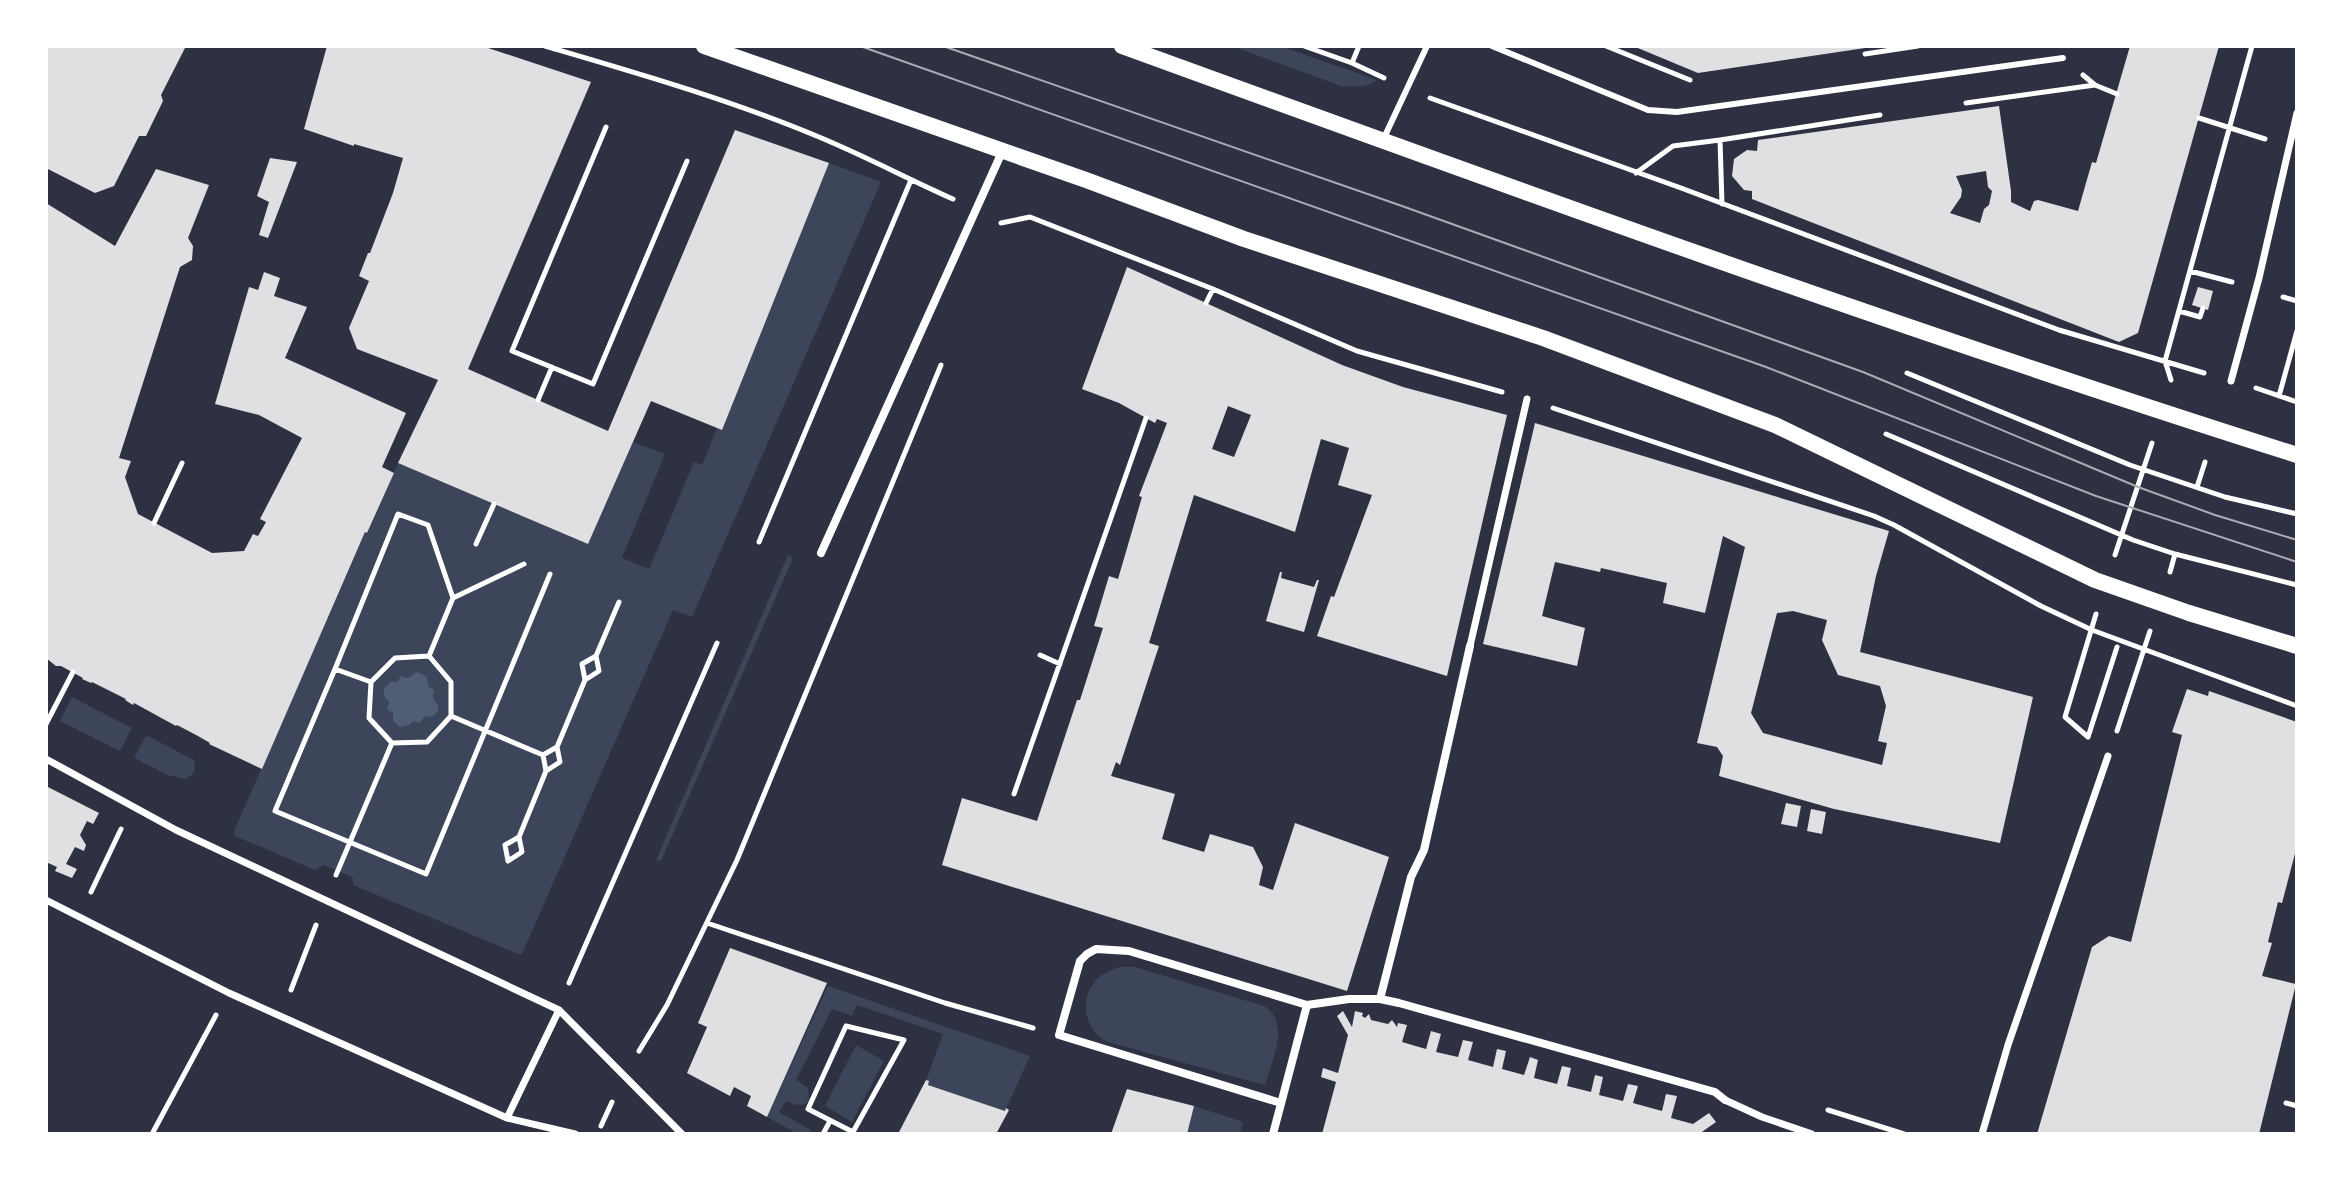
<svg xmlns="http://www.w3.org/2000/svg" width="2343" height="1180" viewBox="0 0 2343 1180" font-family="Montserrat,sans-serif">
  <rect width="100%" height="100%" fill="#2d3142"/>
  <path fill="#3c4559" d="M1232 46H1280L1377 80C1367 88 1353 87 1341 86Z
    M829 163 881 182 692 617 673 610 522 954H518L353 885 352 877 323 865 315 870 235 836 234 831 365 533H368L398 463 588 544 633 442 665 454 622 558 649 569 694 462 702 465 717 428 722 429Z
    M788 555 793 558 661 861 656 860Z
    M72 697 132 728 120 751 60 721Z
    M146 735 194 760C197 770 194 776 184 779L168 775 134 758Z
    M1119 967H1135L1264 1006C1291 1022 1272 1061 1265 1085L1122 1046C1116 1044 1109 1043 1104 1040 1085 1028 1080 1002 1093 984 1099 974 1109 971 1119 967Z
    M828 986 1030 1056 1005 1111 928 1085 929 1081 926 1080 943 1034 857 1005 852 1016 832 1009 796 1080 808 1088 809 1100C803 1108 793 1105 786 1101L779 1112 811 1130 809 1134H798L767 1117Z
    M856 1045 884 1061 852 1122 825 1106Z
    M1194 1106 1243 1122 1240 1134H1187Z"/>
  <path fill="#4f5d75" d="M417 672 427 677 428 686 434 690 433 698 438 706V711L433 716 424 717 420 723 413 721 409 725 400 727 393 721V713L387 709 389 702 384 696V689L390 682H397L401 676 408 678Z"/>
  <path fill="#e0e0e3" fill-rule="evenodd" d="M46 46H186L161 95 163 101 146 136H139L114 186 95 193 46 168Z
    M327 46H482L591 82 468 369 608 431 735 130 829 163 722 430 651 401 588 544 398 463 438 380 357 349 349 328 369 281 359 276 368 253H370L393 193 403 158 354 144V146L304 129Z
    M1633 46H1865V48L1698 73Z
    M2130 46H2219L2138 333 2119 342 1752 199V191L1744 190 1732 176 1734 159 1747 150 1757 151 1758 140 1999 106 2011 191V202L2030 211 2034 201 2038 200 2078 211 2092 162 2096 163ZM1986 171 1988 187 1992 191 1989 205 1984 209 1980 223 1950 213 1961 197 1962 190 1956 176Z
    M270 158 297 162 268 238 259 235 269 202 257 196Z
    M156 169 209 185 188 238 193 246 192 260 180 267 119 458 131 461 125 477 138 514 212 553 244 551 253 534 258 536 266 522 260 519 302 438 259 415 215 404 249 287 258 290 264 272 280 278 274 296 307 307 285 358 406 413 382 467 394 473 367 533 365 532 262 769 209 744 210 743 198 736 177 725 176 726 134 703 133 705 125 700 126 699 92 682 91 683 82 679 83 678 61 666H56L46 658V203L115 246Z
    M1127 267 1342 365 1403 387 1507 415 1447 676 1317 636 1331 596 1334 597 1372 495 1338 485 1349 448 1321 439 1295 532 1194 495 1149 643 1159 646 1120 765 1116 762 1111 776 1175 794 1162 839 1204 852 1210 834 1253 847 1263 867 1259 885 1273 890 1295 823 1389 857 1347 991 942 865 962 798 1037 821 1077 700H1080L1103 628 1094 626 1109 576 1118 579 1142 497 1139 496 1167 423 1157 419 1155 423 1119 403 1082 389ZM1228 406 1251 415 1234 457 1212 449Z
    M2198 287 2213 291 2208 310 2192 305Z
    M1535 423 1889 531 1876 576 1860 652 2033 697 2000 843 1834 809 1719 776 1723 756 1717 747 1697 743 1745 547 1723 536 1705 613 1663 603 1667 583 1601 568 1600 572 1555 562 1542 616 1585 628 1577 666 1483 644ZM1793 611 1827 620 1822 640 1838 675 1880 686 1886 706 1878 741 1887 743 1882 765 1763 733 1751 713 1777 613Z
    M1280 572H1282L1281 578 1314 587 1317 580H1319L1304 632 1266 621Z
    M2187 689 2208 696 2209 691 2297 722 2295 729H2297V846L2282 903 2278 902 2268 942 2272 943 2262 976 2296 984 2259 1134H2037L2092 947 2109 936 2131 942 2182 735 2172 732Z
    M46 786 99 813 93 824 87 821 80 835 86 845 84 851 75 847 66 864 77 869 72 878 55 871 57 867 46 862Z
    M1786 803 1801 806 1797 827 1781 824Z
    M1811 809 1826 812 1822 834 1807 831Z
    M730 948 827 983 767 1117 747 1106 751 1096 734 1087 730 1096 687 1073 707 1027 698 1023Z
    M1343 1011 1352 1027 1355 1011 1363 1013 1362 1016 1365 1018 1369 1014 1371 1020 1388 1024 1392 1020 1397 1027 1398 1023 1407 1025 1402 1042 1426 1049 1431 1031 1441 1034 1436 1052 1458 1057 1463 1040 1473 1042 1468 1060 1493 1067 1497 1049 1506 1051 1502 1069 1524 1075 1530 1057 1538 1060 1534 1078 1557 1084 1562 1066 1571 1068 1567 1086 1591 1092 1595 1075 1603 1077 1599 1095 1623 1101 1628 1084 1638 1086 1633 1103 1662 1111 1666 1094 1677 1096 1671 1118 1693 1124 1709 1113 1716 1122 1699 1134H1322L1336 1082 1321 1077 1323 1068 1338 1073 1348 1035 1337 1016Z
    M926 1080 929 1081 928 1085 1005 1111 1006 1108 1009 1110 996 1134H898Z
    M1127 1089 1194 1106 1187 1134H1111Z"/>
  <g fill="none" stroke-linecap="round" stroke-linejoin="round">
    <path stroke="#fff" stroke-width="5" d="M545 46C637 73 731 100 819 137 865 156 908 179 953 199
      M1304 46 1352 63 1384 78
      M1606 46 1690 80
      M1865 54 1918 46
      M1352 63 1359 46
      M2083 75 2095 85 2117 94
      M1430 98 1681 188 2059 330 2204 373
      M1966 103 2095 85
      M2199 118 2265 139
      M606 127 512 351 593 384 687 161
      M1636 173 1673 146 1720 140
      M1722 204 1720 140 1880 115
      M1001 223 1030 217 1213 289 1357 351 1502 392
      M2190 271 2232 282
      M2283 297 2297 301
      M1206 303 1213 289
      M2179 311 2200 317 2203 308
      M1907 373 2130 465 2225 497 2297 514
      M2171 380 2165 361 2252 46
      M2256 388 2297 402
      M2279 396 2297 331
      M538 400 552 367
      M1553 408 1874 516 1894 525 2041 606 2092 630 2297 706
      M1886 434 2133 540 2175 554 2297 585
      M2197 487 2205 462
      M154 523 182 463
      M759 542 911 180
      M476 544 494 504
      M2115 555 2152 443
      M2170 572 2175 554
      M1040 655 1060 664
      M429 656 451 682V716L427 742 392 743 369 718 371 682 395 658Z
      M429 656 453 598
      M596 656 599 671 585 680 582 664Z
      M596 656 619 602
      M335 669 398 514 428 525 453 598 524 564
      M371 682 335 669 275 811 426 874 550 574
      M451 716 543 755
      M46 724 73 672
      M2117 731 2150 631
      M2088 737 2065 717 2096 614
      M2088 737 2117 647
      M557 747 585 680
      M557 747 560 762 546 771 543 755Z
      M1014 794 1146 418
      M519 837 546 771
      M519 837 522 852 508 861 505 845Z
      M336 875 392 743
      M91 892 121 829
      M707 923 945 1003 1033 1028
      M569 983 717 643
      M291 990 316 925
      M846 1026 904 1040 853 1132 808 1109Z
      M639 1051 667 1005 737 860 941 365
      M2286 1103 2297 1106
      M1828 1110 1904 1134
      M601 1126 612 1102
      M152 1134 216 1015
      M823 1134 830 1121"/>
    <path stroke="#fff" stroke-width="6" d="M1492 46 1648 110 1677 112 2063 58
      M1383 140 1427 46"/>
    <path stroke="#fff" stroke-width="7" d="M2231 381 2259 278 2297 113
      M1470 646 1527 399
      M46 759 176 830 559 1010 682 1134
      M46 900 229 993 507 1118 575 1134
      M1725 1100 1762 1117 1812 1134
      M507 1118 559 1010
      M1982 1134 2008 1045 2108 756"/>
    <path stroke="#fff" stroke-width="8" d="M821 553 1002 152
      M1380 999 1411 877 1424 850 1470 646
      M1281 1103 1059 1035 1080 961 1087 954 1096 949 1129 951 1307 1005 1349 999H1380L1399 1003 1715 1092 1725 1100
      M1273 1134 1307 1005"/>
    <path stroke="#fff" stroke-width="16" d="M704 46 1086 180 1244 239 1543 338 1775 425 2095 580 2189 613 2297 646
      M1122 46C1512 188 1902 330 2297 455"/>
    <path stroke="#abadb3" stroke-width="2" d="M860 46 1766 367 2096 496 2297 562
      M943 46 1402 206 1863 372 2138 487 2215 515 2297 540"/>
  </g>
  <rect width="2343" height="1180" fill="none" stroke="#ffffff" stroke-width="96"/>
</svg>
